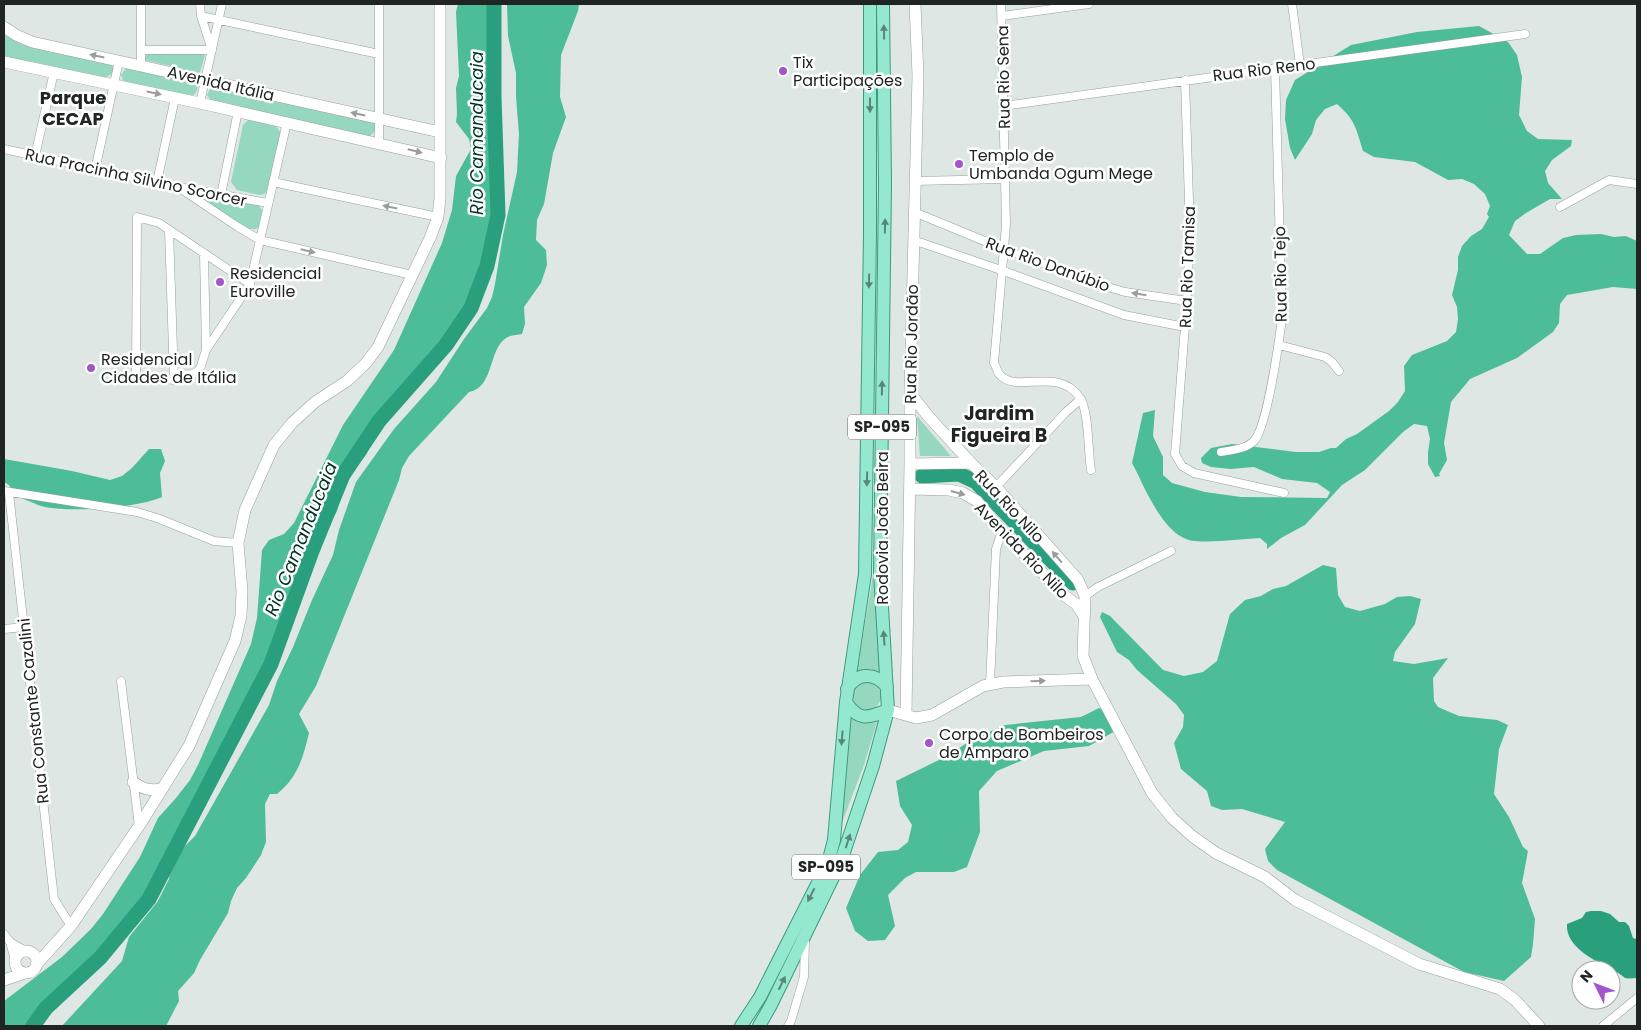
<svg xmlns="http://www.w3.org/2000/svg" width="1641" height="1030" viewBox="0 0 1641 1030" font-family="Poppins,sans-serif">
  <rect width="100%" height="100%" fill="#dee7e3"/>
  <path fill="#96d7bf" d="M4 35 23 45 106 61 111 64 114 68 113 73 105 78 4 57Z
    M147 52 205 54 200 73 145 60Z
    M127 67 195 82C200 89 196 94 190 97L124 83 121 75Z
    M211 87 373 120 376 125V130L369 137 212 102 207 95Z
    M253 119 275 125 281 133 268 190 265 194 260 195 237 190 231 182 243 125 248 120Z
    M205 195 258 204 264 213 260 226 256 229H249L205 203 203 198Z
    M917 416 951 456H920Z
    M873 575 882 674C872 669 867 667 857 672Z
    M853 696a14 14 0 1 1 28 0a14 14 0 1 1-28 0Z
    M850 717C859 724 866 724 877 722L864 765 840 828Z"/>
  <path fill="#4dbc99" d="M458 4H490L488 50 493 88 495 125 493 151 498 176V188L491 250 481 275 471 313 456 334 431 363 425 374 382 420 366 455 350 475 344 486 337 511 314 555 300 577 296 589 288 627 278 649 271 674 259 696 243 716 226 749 204 782 189 816 181 827 149 894 131 912 125 924 112 938 87 961 52 999 32 1026H4V1001L62 957 91 929 103 914 140 857 158 818 176 798 190 780 198 765 251 644 257 618 262 550 269 540 284 534 294 523 343 425 394 350 442 243 452 210 456 176 471 149 469 139 456 122 457 114 456 88 459 76 456 12Z
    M507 4H579L578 11 561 55 560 97 566 117 553 153 544 204 537 220 536 240 546 250 547 265 541 283 524 307 525 324 522 334C518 335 513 335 510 336 487 345 496 387 469 392L409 456 402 468 399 480 316 686 299 714 309 733C303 758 298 777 277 794H270L265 804 266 842 261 855 246 878 237 888 231 901 228 913 200 960 194 973 178 991 179 1001 166 1026H62L122 961 129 937 158 901 169 879 171 866 176 855 195 836 269 705 277 681 293 647 312 600 333 555 339 530 356 482 394 429 436 382 464 339 487 308 492 297 495 284 503 235 517 172 519 134 516 97V73L508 36Z
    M1479 26 1508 42 1517 55 1522 77 1519 115 1527 131 1538 139 1572 140 1571 146 1552 160 1545 171 1548 183 1562 199H1550L1526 213 1515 221 1509 235 1527 254H1540L1563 238 1576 235 1601 234 1614 237 1626 236 1637 241V289L1613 287 1567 295 1560 304 1559 323 1553 332 1517 358 1470 379 1451 402 1444 443 1447 460 1439 474 1440 476 1435 477 1428 464V452L1430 439 1427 426 1414 424 1403 432 1365 470 1342 485 1305 525 1281 538 1267 549V544L1260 538C1239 539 1216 543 1195 541 1164 539 1145 487 1132 463L1143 413 1155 410 1153 436 1163 457V475L1172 483 1205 492 1241 497 1327 498 1330 492 1317 483 1282 479 1254 467 1231 469 1211 467 1202 463 1201 458 1211 448 1232 444 1296 452H1319L1331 448H1336L1346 439 1357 434 1389 411 1398 402 1405 391 1404 366 1412 355 1447 341 1456 332 1458 319 1457 307 1452 295 1458 270V257L1462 246 1471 236 1482 229 1489 217 1487 214 1490 206 1485 194 1474 184 1462 179 1448 180 1415 162 1374 157 1363 151C1356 128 1355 120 1337 104L1325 109 1316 120 1312 134 1295 160 1290 148 1285 119 1286 100 1295 80 1351 45 1417 32Z
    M149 449H161L165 461 160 473 162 497C139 508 62 514 38 505 32 502 22 499 17 495 11 490 11 485 4 482V459L72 471 110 480 122 476 132 468Z
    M1323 565 1336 568 1338 595 1345 607 1360 611 1385 604 1397 597 1410 596 1421 599 1415 624 1395 652 1393 661 1414 664 1448 658 1433 678 1434 701 1438 707 1459 716 1497 720 1508 725 1499 749 1494 794 1509 817 1523 847 1528 851 1522 883 1535 919 1533 944 1531 957 1504 981 1464 972 1277 870 1268 861 1265 849 1285 822 1242 809 1222 810 1211 806 1207 791 1181 769 1174 743 1183 727 1184 715 1176 704 1137 670 1129 660 1117 652 1100 617 1102 612 1110 616 1163 670 1184 676 1203 672 1217 661 1230 614 1245 600 1261 596 1273 589 1286 586Z
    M1099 708 1108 712 1115 731 1089 746 1044 751 997 771 979 791 980 832 967 867 954 872H916L905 878 888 895 895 926 885 940 868 941 855 931 846 908 860 875 878 852 898 850 908 842 912 825 900 806 896 781 943 758 975 738 1005 725 1081 717Z"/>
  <path fill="#299f7e" d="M1591 911H1601L1610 914 1619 922H1625L1629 926 1633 938 1637 939V978C1633 978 1628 979 1625 978 1622 976 1619 973 1615 971 1598 962 1565 948 1567 924L1582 918 1586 912Z"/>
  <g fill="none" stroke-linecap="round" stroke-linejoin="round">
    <path stroke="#299f7e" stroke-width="15" d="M922 476 959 474 976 482 1073 583
      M33 1026 46 1008 100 958 149 899 271 664 312 551 343 475 379 421 446 345 471 308 487 266 498 215 494 97V4"/>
    <g stroke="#98a09d" stroke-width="9">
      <path id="street" d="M141 4V66
        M1001 4 1006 225 994 363C996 366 997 371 999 374 1016 395 1058 365 1080 398 1089 411 1088 452 1091 470
        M1292 4 1300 65
        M201 16 379 54
        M1002 16 1089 4
        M141 50H212L201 16 200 4
        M1185 80 1190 231 1187 301 1175 454 1182 466 1194 473 1284 493
        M200 103 222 4
        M1003 106 1525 34
        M379 143V4
        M4 149 178 187 268 203
        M35 156 54 72
        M95 170 119 61
        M915 181 1005 179
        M157 182 175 98
        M273 182 438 217
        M181 189 238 227 260 240 412 275
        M221 195 238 111
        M1560 207 1609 180 1637 184
        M914 212 1004 249 1101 285 1125 292 1187 301
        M169 230 174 380 136 376 137 217 159 223 250 284
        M913 240 1001 270 1124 315 1185 327
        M204 254 206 349
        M1279 345 1325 357 1332 362 1339 371
        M174 375 193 374 198 371 201 366 206 350 250 284 287 122
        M1221 452C1232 450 1246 449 1254 441 1267 427 1279 341 1282 319L1275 68
        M996 487 1066 412 1081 399
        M4 491 137 512 157 518 214 541 238 543
        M9 493 54 899 71 926
        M1085 596 1098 587 1171 551
        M4 629 24 627
        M121 681 139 826
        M990 684 996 549 1002 531
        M4 934 10 942 15 960
        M10 942 27 952
        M788 1026 791 1021 804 977 805 941
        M1603 1026 1637 998"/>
    </g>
    <g stroke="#98a09d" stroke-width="12">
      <path id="secondary" d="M4 27 16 35 32 42 440 132
        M4 62 200 103 441 158
        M910 393 928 416 971 463 996 487 1078 580 1085 596 1083 656 1092 679 1152 793 1172 818 1192 836 1216 853 1265 877 1295 900 1419 964 1500 989 1515 1000 1539 1026
        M910 464 971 463
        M910 489 949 490 963 493 977 501 1002 531 1065 596 1076 604 1084 616
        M888 710 916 718 932 715 983 686 1003 682 1092 679
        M906 714 910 464V393L918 75 915 4
        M133 782C143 789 149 791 162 789
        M15 962a11 11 0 1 1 22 0a11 11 0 1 1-22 0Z
        M36 965 71 926 139 826 189 746 235 641 241 616 242 591 238 543 245 510 274 445 292 423 315 402 347 381 366 363 378 347 430 238 438 217 440 198V4
        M4 980 25 973"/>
    </g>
    <g stroke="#3d9a7e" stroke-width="14">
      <path id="primary" d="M847 689C857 672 875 672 887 687
        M846 702C859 722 868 718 888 710
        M741 1026 760 997 828 863 834 840 846 702 865 574 870 233V4
        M759 1026 771 1005 841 861 873 766 888 710 880 573 885 184 883 4"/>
    </g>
    <use href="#street" stroke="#fff" stroke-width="8"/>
    <use href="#secondary" stroke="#fff" stroke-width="11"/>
    <use href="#primary" stroke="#94e8cf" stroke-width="12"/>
  </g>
  <defs><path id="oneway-solid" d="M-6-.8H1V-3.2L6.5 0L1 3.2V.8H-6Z" transform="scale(1.25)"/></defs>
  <g fill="#5a8678">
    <use href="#oneway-solid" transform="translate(884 32) rotate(-91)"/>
    <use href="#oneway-solid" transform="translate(870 105) rotate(90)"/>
    <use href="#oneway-solid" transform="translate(885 226) rotate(-89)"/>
    <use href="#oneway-solid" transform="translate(869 281) rotate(91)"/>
    <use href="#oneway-solid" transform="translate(882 388) rotate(-89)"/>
    <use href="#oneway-solid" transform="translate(867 479) rotate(91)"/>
    <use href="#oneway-solid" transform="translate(884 638) rotate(-94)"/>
    <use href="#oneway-solid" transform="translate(842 738) rotate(95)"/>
    <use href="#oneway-solid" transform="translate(848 841) rotate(-72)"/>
    <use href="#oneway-solid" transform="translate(811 895) rotate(117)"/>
    <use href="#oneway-solid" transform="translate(782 983) rotate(-64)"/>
  </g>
  <g fill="#9b9c9c">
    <use href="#oneway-solid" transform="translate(97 56) rotate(-168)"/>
    <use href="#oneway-solid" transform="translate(154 93) rotate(12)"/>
    <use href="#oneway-solid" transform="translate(358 114) rotate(-168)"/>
    <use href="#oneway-solid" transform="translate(415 151) rotate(14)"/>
    <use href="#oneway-solid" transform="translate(390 207) rotate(-168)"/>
    <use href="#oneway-solid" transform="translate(308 251) rotate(13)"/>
    <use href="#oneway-solid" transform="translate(1139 294) rotate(-171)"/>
    <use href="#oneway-solid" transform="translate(958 493) rotate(15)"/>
    <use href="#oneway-solid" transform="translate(1057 557) rotate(-131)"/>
    <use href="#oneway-solid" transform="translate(1038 681) rotate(-1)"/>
  </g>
  <g fill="#a256c9" stroke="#fff" stroke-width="2">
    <circle cx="783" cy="71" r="5"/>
    <circle cx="959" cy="164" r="5"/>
    <circle cx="220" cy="282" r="5"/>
    <circle cx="91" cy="368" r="5"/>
    <circle cx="929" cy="743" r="5"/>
  </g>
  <g text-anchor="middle" stroke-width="5" stroke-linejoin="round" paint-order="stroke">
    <g fill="#fff" stroke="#636664" stroke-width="1">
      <rect x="848" y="414.5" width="68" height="25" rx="4"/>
      <rect x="792" y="854.5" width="68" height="25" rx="4"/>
    </g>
    <g font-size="15" font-weight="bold" fill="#202422">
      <text x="882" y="432">SP-095</text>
      <text x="826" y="872">SP-095</text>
    </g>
    <g font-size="16" fill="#202422" stroke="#fff" text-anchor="start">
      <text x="793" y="68">Tix<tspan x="793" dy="18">Participações</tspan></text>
      <text x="969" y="161">Templo de<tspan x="969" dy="18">Umbanda Ogum Mege</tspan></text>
      <text x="230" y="279">Residencial<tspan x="230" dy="18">Euroville</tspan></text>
      <text x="101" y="365">Residencial<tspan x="101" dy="18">Cidades de Itália</tspan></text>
      <text x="939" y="740">Corpo de Bombeiros<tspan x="939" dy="18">de Amparo</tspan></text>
    </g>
    <g font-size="16" fill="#202422" stroke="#fff">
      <text transform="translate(1264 69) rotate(-7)" y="6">Rua Rio Reno</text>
      <text transform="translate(1003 77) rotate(-91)" y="6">Rua Rio Sena</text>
      <text transform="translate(221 83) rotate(13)" y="6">Avenida Itália</text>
      <text transform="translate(136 177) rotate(12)" y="6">Rua Pracinha Silvino Scorcer</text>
      <text transform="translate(1048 264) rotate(20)" y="6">Rua Rio Danúbio</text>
      <text transform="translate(1187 267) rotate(-88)" y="6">Rua Rio Tamisa</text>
      <text transform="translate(1280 274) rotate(-91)" y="6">Rua Rio Tejo</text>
      <text transform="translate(911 344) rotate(-89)" y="6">Rua Rio Jordão</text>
      <text transform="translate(1010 506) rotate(47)" y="6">Rua Rio Nilo</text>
      <text transform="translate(882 528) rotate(-90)" y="6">Rodovia João Beira</text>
      <text transform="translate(1022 550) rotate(46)" y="6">Avenida Rio Nilo</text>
      <text transform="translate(33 711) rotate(-96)" y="6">Rua Constante Cazalini</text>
    </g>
    <g font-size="18" font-weight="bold" fill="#202422" stroke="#fff">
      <text x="73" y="104">Parque<tspan x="73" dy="21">CECAP</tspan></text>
    </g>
    <g font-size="18" font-style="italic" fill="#003325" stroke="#fff">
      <text transform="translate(477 133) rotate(-90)" y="6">Rio Camanducaia</text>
      <text transform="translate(301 539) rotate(-68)" y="6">Rio Camanducaia</text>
    </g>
    <g font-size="19" font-weight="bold" fill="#202422" stroke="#fff">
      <text x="999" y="420">Jardim<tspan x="999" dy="22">Figueira B</tspan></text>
    </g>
  </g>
  <rect width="1641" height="1030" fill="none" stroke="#202422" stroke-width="10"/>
  <g transform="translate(1596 985) rotate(312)"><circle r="24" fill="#ffffff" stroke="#a6a7a7"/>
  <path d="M0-4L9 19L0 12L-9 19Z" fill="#a256c9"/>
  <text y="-8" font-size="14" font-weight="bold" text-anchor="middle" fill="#202422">N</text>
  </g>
</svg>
